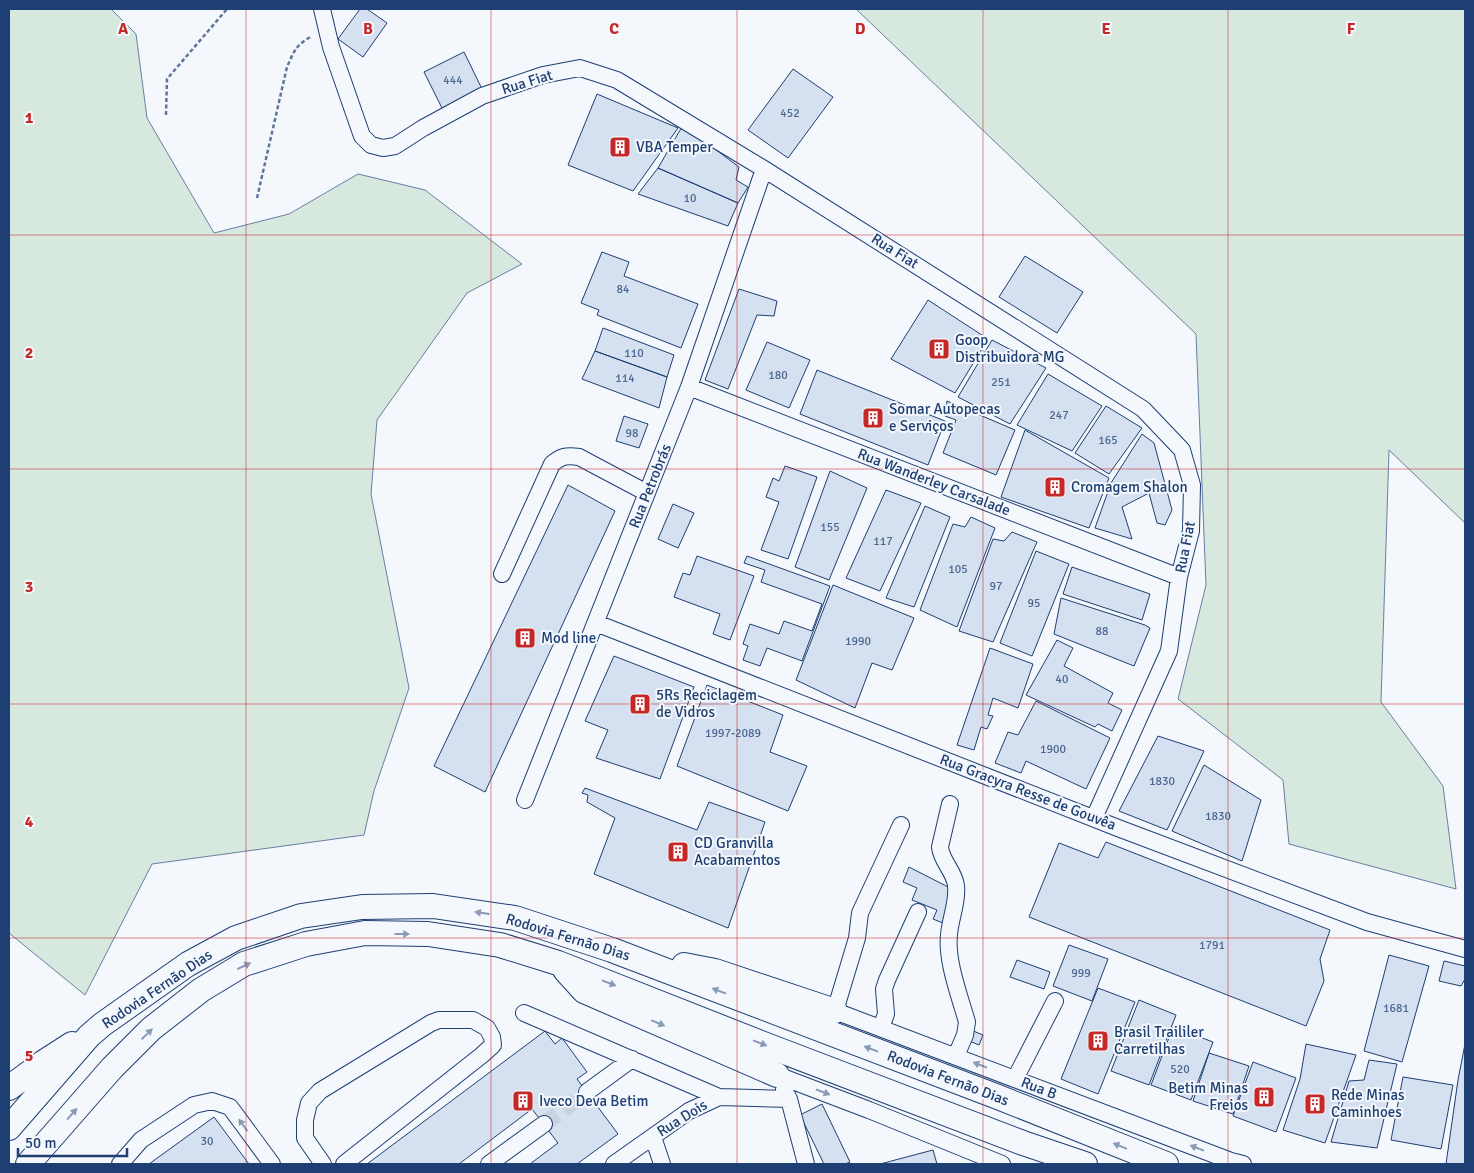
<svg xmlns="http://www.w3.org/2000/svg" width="1474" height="1173" viewBox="0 0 1474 1173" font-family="Signika,sans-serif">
  <rect width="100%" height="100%" fill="#f4f7fb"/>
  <path fill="#d7e8df" stroke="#687fa3" d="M9 9H111L136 34 147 118 214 233 289 214 358 174 425 190 522 264 467 293 377 420 371 494 409 688 374 791 364 835 152 864 85 995 9 933Z
    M856 9H1465V523L1389 450 1381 702 1443 786 1456 889 1289 844 1283 780 1178 699 1206 585 1196 334Z"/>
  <path fill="#d5e0f0" stroke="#1d3f73" d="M360 9H367L387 23 363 57 338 39Z
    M464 52 482 89 442 108 424 72Z
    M793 69 833 97 788 158 748 130Z
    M597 94 678 128 633 191 568 165Z
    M683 125 739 167 736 180 748 187 738 203 658 168Z
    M658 168 738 203 728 226 638 194Z
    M602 252 629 262 624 276 698 304 681 348 597 315 599 310 581 303Z
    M1025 256 1083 292 1057 333 999 297Z
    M739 289 777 301 774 316 757 315 728 389 705 380Z
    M928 300 988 339 955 393 891 359Z
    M603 328 674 355 667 377 595 351Z
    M992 340 1046 368 1010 424 958 397Z
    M767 342 810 360 789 408 746 390Z
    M595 351 667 377 659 408 582 379Z
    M817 370 945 421 928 465 800 414Z
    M1048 374 1102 406 1072 451 1017 425Z
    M947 401 1015 430 996 475 943 453 956 420 945 416Z
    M1106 406 1142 428 1109 474 1075 453Z
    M624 416 648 424 639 448 616 441Z
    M1025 430 1109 478 1089 528 1001 497Z
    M1142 434 1154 443 1172 510 1165 525 1157 523 1149 493 1122 507 1132 539 1095 528 1111 483Z
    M785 466 817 477 788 559 761 550 779 502 766 497 773 478 779 481Z
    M830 471 867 488 829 580 795 567Z
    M568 485 615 511 485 792 434 766Z
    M886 490 921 503 880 591 846 578Z
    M673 504 694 513 678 548 658 539Z
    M925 506 950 517 914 607 886 598Z
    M971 517 995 528 957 627 920 610 953 524 965 527Z
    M1012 532 1037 542 993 642 959 631 993 539 1004 541Z
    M1036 551 1069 564 1032 656 1000 643Z
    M697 556 754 576 730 640 713 634 720 614 674 597 683 573 690 575Z
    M747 556 830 586 802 661 767 648 760 666 743 660 748 646 743 644 750 624 779 634 784 621 812 631 822 604 761 582 765 570 744 563Z
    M1072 567 1150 594 1142 620 1063 594Z
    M833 585 914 618 892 670 872 663 855 708 796 680Z
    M1061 598 1145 625 1150 628 1134 666 1054 634Z
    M1057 640 1073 648 1064 666 1113 693 1108 703 1122 710 1112 731 1098 724 1095 727 1026 695Z
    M990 648 1033 664 1018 708 993 698 988 715 993 716 987 729 981 727 974 750 957 745Z
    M614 656 694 687 660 779 596 758 608 730 585 721Z
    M707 685 783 715 770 752 807 766 788 811 677 766Z
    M1036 701 1110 738 1086 789 1026 761 1021 773 995 763 1008 732 1018 735Z
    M1158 736 1204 751 1167 830 1119 811Z
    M1204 765 1261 800 1242 861 1172 831Z
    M585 788 697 830 709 802 765 822 728 928 594 874 615 818 587 802 588 795 582 793Z
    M1106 842 1330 930 1320 959 1324 981 1306 1026 1029 917 1059 843 1098 858Z
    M909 867 952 889 943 923 933 919 937 910 912 900 917 888 903 882Z
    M1069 945 1108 959 1092 1001 1053 986Z
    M1389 955 1429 966 1402 1062 1364 1051Z
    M1017 960 1050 972 1044 989 1010 977Z
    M1444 961 1465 966V979L1461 986 1439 981Z
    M1098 988 1135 1002 1098 1094 1061 1079Z
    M1139 1000 1176 1015 1149 1085 1111 1071Z
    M1173 1027 1213 1042 1191 1100 1151 1085Z
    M971 1030 983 1035 979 1045 967 1040Z
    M545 1031 555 1044 562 1038 587 1072 577 1079 618 1134 577 1164H530L558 1143 532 1109 459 1164H367Z
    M1306 1044 1356 1055 1325 1143 1283 1130 1300 1079Z
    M1465 1044V1164H1446L1458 1080Z
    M1209 1053 1249 1066 1233 1114 1193 1101Z
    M1369 1060 1397 1064 1377 1148 1331 1142 1349 1081 1364 1080Z
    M1253 1062 1296 1078 1276 1132 1233 1116Z
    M1403 1077 1453 1085 1441 1149 1391 1140Z
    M822 1104 850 1162 845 1164H824L800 1115Z
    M214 1117 249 1164H149Z
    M933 1150 937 1164H880Z"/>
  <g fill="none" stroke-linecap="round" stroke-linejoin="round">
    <path stroke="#c9d2e0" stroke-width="16" stroke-dasharray="16 8" stroke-linecap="butt" d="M544 1124 587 1092"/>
    <g stroke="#1d3f73" stroke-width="18">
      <path id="minor" d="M322 9 331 47 362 136 371 145 383 148 395 146 423 128 482 96 543 75 580 68 617 80 764 169 1143 409 1182 450 1192 485 1191 531 1179 577 1169 651 1094 818
        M689 387 1179 577
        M502 574 552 464C561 456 567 455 579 457L647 493
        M596 623 1118 828 1367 922 1465 949
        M525 800 689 387 764 169
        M950 804 940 847C941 861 955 872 956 886 958 902 950 919 949 935 946 961 960 997 967 1022L965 1035 956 1056
        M901 825 860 913 857 938 835 1011 1231 1161 1243 1164
        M524 1013 719 1097
        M881 1028 886 1014 884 989 887 980 918 912
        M777 1075 869 1110 1002 1164
        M1015 1079 1055 1001
        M784 1090 789 1099 806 1164
        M587 1092 632 1059
        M653 1137 662 1164
        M120 1164 141 1140 194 1105 212 1101 230 1107 272 1164
        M323 1164 305 1138V1120L309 1103 320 1091 431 1023 439 1020H473L487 1028 492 1037 493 1045 482 1055 344 1164
        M489 1164 544 1124
        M614 1164 689 1111 719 1097 789 1099"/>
    </g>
    <g stroke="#1d3f73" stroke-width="26">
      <path id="highway" d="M684 965 715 971 835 1011
        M565 970 584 991 777 1075
        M9 1088 44 1062 72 1044
        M9 1128 89 1036 103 1024 188 964 236 938 301 916 362 907 433 906 515 918 612 950 998 1097 1166 1164
        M28 1164 112 1068 151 1029 201 990 244 964 306 944 365 933 428 934 500 945 558 963 766 1045 1023 1143 1085 1164"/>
    </g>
    <path stroke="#5e769c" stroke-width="2.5" stroke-dasharray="4 2.5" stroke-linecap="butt" d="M166 115 167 79 227 9
      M257 198 287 67C294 51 296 45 312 36"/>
    <use href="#minor" stroke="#f4f7fb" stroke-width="16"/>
    <use href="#highway" stroke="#f4f7fb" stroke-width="24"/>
  </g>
  <defs><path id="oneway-solid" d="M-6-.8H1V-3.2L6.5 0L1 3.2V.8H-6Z" transform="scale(1.25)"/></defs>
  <g fill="#889bb7">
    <use href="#oneway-solid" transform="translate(482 913) rotate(-172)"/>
    <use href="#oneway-solid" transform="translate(402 934)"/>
    <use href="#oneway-solid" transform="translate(244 966) rotate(-25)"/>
    <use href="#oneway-solid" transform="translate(609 983) rotate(21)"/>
    <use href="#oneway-solid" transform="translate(719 991) rotate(-159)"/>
    <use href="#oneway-solid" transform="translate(658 1023) rotate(23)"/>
    <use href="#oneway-solid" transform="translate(147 1034) rotate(-44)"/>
    <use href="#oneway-solid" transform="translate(760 1043) rotate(21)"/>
    <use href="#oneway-solid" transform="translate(871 1049) rotate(-159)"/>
    <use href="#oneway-solid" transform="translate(980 1065) rotate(-159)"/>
    <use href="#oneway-solid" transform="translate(823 1092) rotate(21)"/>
    <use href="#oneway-solid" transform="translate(72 1114) rotate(-49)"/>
    <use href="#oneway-solid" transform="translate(243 1125) rotate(-126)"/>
    <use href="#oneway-solid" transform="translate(1120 1146) rotate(-158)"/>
    <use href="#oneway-solid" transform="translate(1197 1148) rotate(-159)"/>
  </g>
  <path fill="none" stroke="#c62828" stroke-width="1" stroke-opacity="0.55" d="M246 9V1164M491 9V1164M737 9V1164M983 9V1164M1228 9V1164M9 235H1465M9 469H1465M9 704H1465M9 938H1465"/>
  <defs>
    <g id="building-square" transform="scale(1.125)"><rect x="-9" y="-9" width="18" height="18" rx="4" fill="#c62828" stroke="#f4f7fb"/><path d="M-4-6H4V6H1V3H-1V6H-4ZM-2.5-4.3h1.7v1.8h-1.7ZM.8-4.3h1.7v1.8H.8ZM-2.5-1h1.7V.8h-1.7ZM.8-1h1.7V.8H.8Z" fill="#fff"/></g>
  </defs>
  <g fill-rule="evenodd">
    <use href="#building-square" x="620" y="147"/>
    <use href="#building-square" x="939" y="349"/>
    <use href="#building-square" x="873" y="418"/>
    <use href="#building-square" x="1055" y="487"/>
    <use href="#building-square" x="525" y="638"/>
    <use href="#building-square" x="640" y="704"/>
    <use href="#building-square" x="678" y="852"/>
    <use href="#building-square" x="1098" y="1041"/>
    <use href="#building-square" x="1264" y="1097"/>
    <use href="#building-square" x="523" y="1101"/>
    <use href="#building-square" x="1315" y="1104"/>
  </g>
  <g text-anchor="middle" stroke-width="4" stroke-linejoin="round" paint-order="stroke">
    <g font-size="12" fill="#4b6792">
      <text x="453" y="84">444</text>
      <text x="790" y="117">452</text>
      <text x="690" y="202">10</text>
      <text x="623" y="293">84</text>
      <text x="634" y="357">110</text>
      <text x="778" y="379">180</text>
      <text x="625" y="382">114</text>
      <text x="1001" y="386">251</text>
      <text x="1059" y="419">247</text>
      <text x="632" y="437">98</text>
      <text x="1108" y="444">165</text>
      <text x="830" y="531">155</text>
      <text x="883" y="545">117</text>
      <text x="958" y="573">105</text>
      <text x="996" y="590">97</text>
      <text x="1034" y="607">95</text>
      <text x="1102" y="635">88</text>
      <text x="858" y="645">1990</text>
      <text x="1062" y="683">40</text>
      <text x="733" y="737">1997-2089</text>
      <text x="1053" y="753">1900</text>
      <text x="1162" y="785">1830</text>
      <text x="1218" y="820">1830</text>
      <text x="1212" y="949">1791</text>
      <text x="1081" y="977">999</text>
      <text x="1396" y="1012">1681</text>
      <text x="1180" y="1073">520</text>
      <text x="207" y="1145">30</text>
    </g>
    <g font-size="15" fill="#1d3f73" stroke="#f4f7fb">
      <text transform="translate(527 82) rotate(-17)" y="5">Rua Fiat</text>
      <text transform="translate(895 251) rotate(32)" y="5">Rua Fiat</text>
      <text transform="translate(934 482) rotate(21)" y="5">Rua Wanderley Carsalade</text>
      <text transform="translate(650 486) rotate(-68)" y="5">Rua Petrobrás</text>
      <text transform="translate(1185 547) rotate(-79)" y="5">Rua Fiat</text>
      <text transform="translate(1028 792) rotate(21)" y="5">Rua Gracyra Resse de Gouvêa</text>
      <text transform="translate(568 937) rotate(17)" y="5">Rodovia Fernão Dias</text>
      <text transform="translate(157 989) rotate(-34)" y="5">Rodovia Fernão Dias</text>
      <text transform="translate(948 1078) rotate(21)" y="5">Rodovia Fernão Dias</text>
      <text transform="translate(1039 1088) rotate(21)" y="5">Rua B</text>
      <text transform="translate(682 1118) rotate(-32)" y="5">Rua Dois</text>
    </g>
    <g font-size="15" fill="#1d3f73" stroke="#f4f7fb" text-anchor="start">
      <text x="636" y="152">VBA Temper</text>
      <text x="955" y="345">Goop<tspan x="955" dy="17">Distribuidora MG</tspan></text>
      <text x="889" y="414">Somar Autopecas<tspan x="889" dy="17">e Serviços</tspan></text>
      <text x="1071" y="492">Cromagem Shalon</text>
      <text x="541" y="643">Mod line</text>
      <text x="656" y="700">5Rs Reciclagem<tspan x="656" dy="17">de Vidros</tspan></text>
      <text x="694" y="848">CD Granvilla<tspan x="694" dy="17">Acabamentos</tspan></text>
      <text x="1114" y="1037">Brasil Traililer<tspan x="1114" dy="17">Carretilhas</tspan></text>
      <text x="1248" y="1093" text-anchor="end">Betim Minas<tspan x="1248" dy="17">Freios</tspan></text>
      <text x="1331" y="1100">Rede Minas<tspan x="1331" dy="17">Caminhoes</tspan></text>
      <text x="539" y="1106">Iveco Deva Betim</text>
    </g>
  </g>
  <g font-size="16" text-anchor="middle" font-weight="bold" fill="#c62828" stroke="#f4f7fb" stroke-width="4" stroke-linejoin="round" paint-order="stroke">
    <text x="123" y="34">A</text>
    <text x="368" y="34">B</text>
    <text x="614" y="34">C</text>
    <text x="860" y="34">D</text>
    <text x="1106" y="34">E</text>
    <text x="1351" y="34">F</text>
    <text x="29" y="123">1</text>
    <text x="29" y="358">2</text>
    <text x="29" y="592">3</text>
    <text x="29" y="827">4</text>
    <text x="29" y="1061">5</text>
  </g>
  <rect width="1474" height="1173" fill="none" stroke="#1d3f73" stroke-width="20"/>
  <path d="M18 1148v8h109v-8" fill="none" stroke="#1d3f73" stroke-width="2.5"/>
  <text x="25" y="1148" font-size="15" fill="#1d3f73" stroke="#f4f7fb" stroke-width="4" paint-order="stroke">50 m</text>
</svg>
